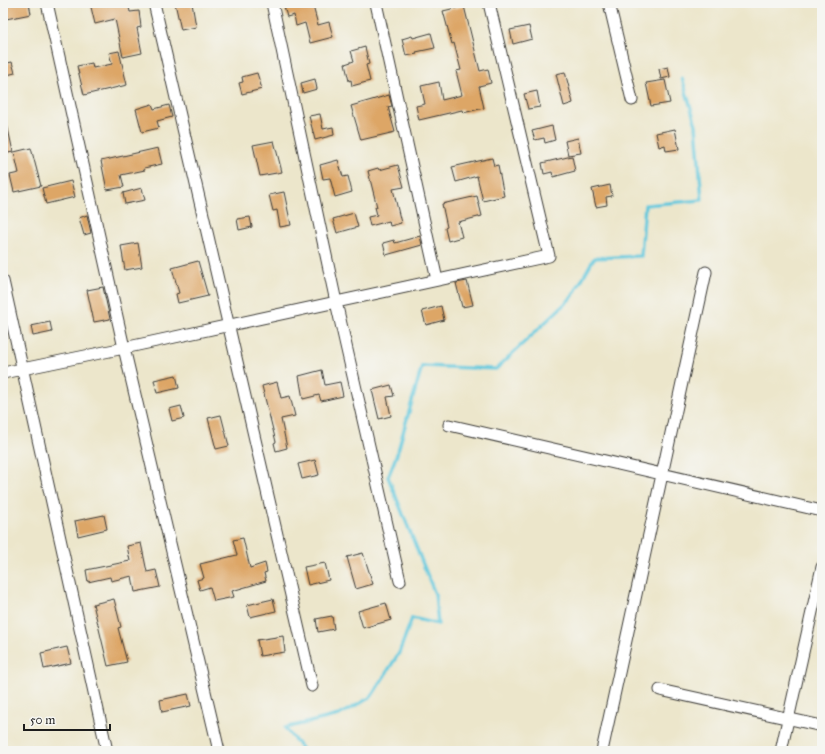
<svg xmlns="http://www.w3.org/2000/svg" width="825" height="754" viewBox="0 0 825 754" font-family="'IM FELL Great Primer',serif">
  <rect width="100%" height="100%" fill="#f6f6f2"/>
  <filter id="ink" filterUnits="userSpaceOnUse"><feTurbulence type="fractalNoise" baseFrequency=".025" numOctaves="2"/><feDisplacementMap in="SourceGraphic" scale="8" xChannelSelector="R" yChannelSelector="G"/><feConvolveMatrix kernelMatrix="1 2 1 2 8 2 1 2 1" color-interpolation-filters="sRGB"/></filter>
  <filter id="wash" filterUnits="userSpaceOnUse"><feTurbulence type="fractalNoise" baseFrequency=".012" numOctaves="4" result="noise"/><feDisplacementMap in="SourceGraphic" scale="16" xChannelSelector="R" yChannelSelector="G"/><feGaussianBlur stdDeviation="0.9" result="paint"/><feColorMatrix in="noise" values="0 0 0 0 0 0 0 0 0 0 0 0 0 0 0 0 0 1.4 0 .05"/><feComposite in="paint" operator="in"/></filter>
  <g filter="url(#wash)">
    <rect width="100%" height="100%" fill="#ece6cb"/>
    <g fill="none" stroke-linecap="round" stroke-linejoin="round">
      <path stroke="#60c7dc" stroke-width="3.5" d="M302 751V749L285 728 339 715 371 697 399 653 412 618 438 624 435 594 388 477 397 454 422 366 496 369 572 297 594 258 641 256 645 205 702 200 696 125 682 78"/>
    </g>
    <g id="blocks">
      <path fill="#dda666" d="M3 3H29L31 14 6 19Z
        M90 3H128L130 12 139 11 141 27 137 28 142 53 123 57 115 19 95 24Z
        M175 3H192L196 27 181 30Z
        M294 3H304L306 8 313 6 318 25 329 22 333 37 310 43 305 23 296 26 294 15 287 17 284 6Z
        M464 6 480 71 488 69 491 83 479 86 484 108 463 113 462 110 419 120 416 106 425 104 421 86 439 82 442 100 462 95 456 71 461 70 454 43 452 44 443 11Z
        M529 26 532 39 513 44 510 30Z
        M431 33 435 48 416 52 417 54 406 56 402 39 412 36 413 38Z
        M365 47 369 64 366 65 370 81 352 86 351 80 349 81 345 64 354 61 351 51Z
        M119 51 127 85 84 95 77 66 92 63 93 68 112 64 109 53Z
        M12 62 15 73 3 76V64Z
        M668 67 670 77 661 79 659 69Z
        M565 72 573 103 564 106 556 74Z
        M257 73 262 89 242 94 239 83 243 82 242 77Z
        M315 79 317 89 303 93 301 83Z
        M665 80 670 103 651 106 646 83Z
        M537 91 540 107 528 109 524 94Z
        M389 95 392 106 388 107 395 132 361 140 351 106Z
        M152 104 154 109 169 105 172 117 157 121 159 128 142 132 136 109Z
        M320 114 323 129 333 127 334 135 315 140 309 116Z
        M3 124H7L13 152 3 154Z
        M552 126 555 140 545 143 544 138 535 140 532 131Z
        M675 129 679 149 666 151 665 145 659 147 656 133Z
        M578 138 581 153 568 155 565 141Z
        M274 141 282 172 260 176 253 145Z
        M31 148 41 186 14 192 10 175 19 173 14 152Z
        M158 148 162 164 144 168 145 170 121 175 124 187 107 190 101 161Z
        M572 156 575 171 553 177 552 172 544 174 542 163Z
        M492 158 494 166 498 165 504 196 483 201 477 176 456 182 452 167Z
        M338 160 343 177 348 176 352 192 335 197 330 178 323 179 320 165Z
        M398 165 404 187 393 189 401 223 390 226 389 221 370 226 368 217 377 215 375 207H377L368 171 378 168 379 170Z
        M71 181 75 197 46 204 42 188Z
        M610 185 612 196 606 197 607 205 596 207 592 189Z
        M142 188 145 200 125 204 123 193Z
        M284 192 291 225 280 227 277 210 273 211 269 195Z
        M477 196 482 216 458 222 462 237 448 241 445 228 447 227 442 204Z
        M354 213 358 227 337 233 333 219Z
        M87 215 91 233 84 235 79 218Z
        M250 217 252 227 239 230 237 219Z
        M420 236 422 245 386 255 383 243 394 240 395 243Z
        M138 243 142 267 125 270 121 246Z
        M198 261 208 296 178 303 176 294 179 293 172 268Z
        M467 281 473 305 462 307 456 283Z
        M103 287 110 319 94 322 87 290Z
        M441 306 444 320 426 325 422 311Z
        M50 322 52 332 33 336 31 326Z
        M322 370 325 385 340 382 343 396 321 401 319 395 303 399 299 376Z
        M176 375 179 388 157 393 154 380Z
        M277 382 281 398 290 396 295 416 281 419 287 448 276 451 274 443 276 442 262 386Z
        M391 385 394 396 387 397 391 416 379 419 372 390Z
        M181 406 184 418 172 421 169 409Z
        M221 415 229 446 216 449 208 418Z
        M315 460 319 475 302 479 298 464Z
        M104 515 107 529 78 536 75 521Z
        M243 538 250 568 265 563 267 572 264 573 266 581 232 591 234 597 214 601 210 587 200 590 197 580 204 578 200 564 237 555 233 540Z
        M141 543 147 572 156 570 160 587 135 592 132 576 111 581 110 577 88 582 86 570 130 561 127 546Z
        M363 553 373 584 356 589 347 557Z
        M325 563 329 580 308 585 304 567Z
        M114 599 121 627 118 628 127 662 108 666 93 604Z
        M273 599 276 611 250 617 247 605Z
        M386 603 391 620 363 628 358 611Z
        M332 616 334 629 318 632 316 619Z
        M283 636 285 652 260 656 257 640Z
        M67 647 71 663 44 669 41 653Z
        M188 694 191 706 162 712 160 700Z"/>
    </g>
  </g>
  <g filter="url(#ink)">
    <use href="#blocks" fill-opacity="0" stroke="#3b3a36" stroke-width="1"/>
    <g fill="none" stroke-linecap="round" stroke-linejoin="round">
      <g stroke="#3b3a36" stroke-width="13">
        <path id="street" d="M47 3 124 348 219 751
          M154 3 312 686
          M272 3 336 302 400 581
          M376 3 437 280
          M609 3 632 100
          M3 281 107 751
          M3 373 124 348 549 256 489 3
          M449 425 822 511
          M660 690 822 726
          M602 751 706 272
          M781 751 822 567"/>
      </g>
      <use href="#street" stroke="#fff" stroke-width="11"/>
    </g>
  </g>
  <rect width="825" height="754" fill="none" stroke="#f6f6f2" stroke-width="16"/>
  <path d="M24 724v6h86v-6" fill="none" stroke="#1c1c1c" stroke-width="2"/>
  <text x="30" y="724" font-size="12" fill="#1c1c1c" stroke="#f6f6f2" stroke-width="3" paint-order="stroke">50 m</text>
</svg>
